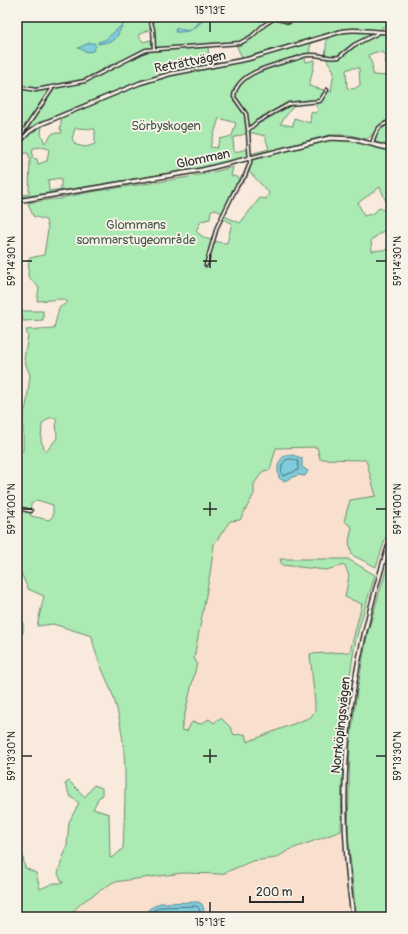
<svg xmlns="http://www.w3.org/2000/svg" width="408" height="934" viewBox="0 0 408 934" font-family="Pangolin,sans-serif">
  <rect width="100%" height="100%" fill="#f8eadc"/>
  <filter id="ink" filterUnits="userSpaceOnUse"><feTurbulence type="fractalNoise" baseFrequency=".025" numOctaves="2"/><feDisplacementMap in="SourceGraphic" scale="8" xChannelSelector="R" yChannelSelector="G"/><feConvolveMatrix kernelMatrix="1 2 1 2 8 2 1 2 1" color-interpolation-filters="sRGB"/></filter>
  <g filter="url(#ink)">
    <path fill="#f9dfce" d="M317 447 320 459 366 460 376 496 352 527 349 542 352 555 348 559H280L326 570 345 565 349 576 345 597 363 603 350 652 310 655 315 703V710L312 717 247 742 245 734H225L201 724 186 731 181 730 197 663 194 658 210 574 214 544 230 521 254 494V484L263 471 270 470 276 448Z
      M341 831 351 917H68L81 903 113 882 182 873 222 874 252 861 276 858 289 850Z"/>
    <path fill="#abebb3" stroke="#6b8b6f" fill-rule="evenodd" d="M17 17H148L151 24 150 29 138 35 143 42 151 40 153 50 208 46 209 60 214 63 242 58 236 44 156 48C153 39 156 27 149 17H289L285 19 288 21 297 17H391V27H382L380 32 342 29 329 35 252 58 177 71 135 83 47 119 29 131 17 144 23 130 17 140ZM110 65H118L87 80 55 86 84 79Z
      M352 30 380 34 391 33V120C376 126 378 131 367 139L350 135H330L207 167 17 198V196L29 194 30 159 28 153H17V146L31 132 42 125 41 134 45 143 53 133H62V130H60L62 116 136 85 165 76 249 60ZM327 38 325 57 334 71 331 92 309 86 315 60 306 62 304 55 309 53 311 43ZM376 52 384 53 388 76 373 75 372 64 368 55ZM351 68H359L360 85 354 89 347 88 346 70ZM313 101 318 109 316 113 311 112 310 123 294 118 293 126 280 124 296 102ZM219 118 236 123 232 136 220 139 217 148 210 147ZM75 128 95 129V144L86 147 76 145 72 139ZM247 133H253L265 136 269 149 250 154 248 145 244 150 234 152 233 138ZM42 147 49 149 47 161 38 164 37 159 32 158 33 148ZM61 178V189L49 191 48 180Z
      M391 123V147L375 142 379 130Z
      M332 139 352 140 391 151V201L387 204 380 187 358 203 364 216 374 213 379 208 385 210 389 227 371 240 372 251 391 249V521L376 567 352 555 349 542 352 527 344 521 350 500 376 496 366 460 320 459 317 447 276 448 270 470 263 471 254 484V494L240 520 230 521 214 544 210 574 194 658 197 663 181 730 187 731 192 722 201 724 209 719 214 723 218 719H222L231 728 234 735 245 734 247 742 311 717 315 710V703L310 654 350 652 362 604 345 597 349 576 345 565 326 570 282 565 280 559H348L375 575C368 599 359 624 354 649 344 709 342 771 341 831L289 850 276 858 252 861 222 874 182 873 113 882 81 903 68 917H17V837H19L25 868 36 873 40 889 54 883H63L58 874 60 866 67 846 69 822 79 803 70 796 65 784 69 781 85 797 94 785 102 788V796L99 797 93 809 109 814 110 858 115 856 123 848C125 799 129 749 115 702 108 679 95 659 92 636L53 624 37 626 44 596 28 589 17 564V452L23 451V419L27 401 30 375 24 359 28 336 26 330 54 328 59 308 68 302 61 299 37 301 39 288 28 276 29 258 44 255 48 229 46 220 33 216 28 203 54 199H62L61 198C118 185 176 183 233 167L231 176 238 177 239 183 232 190 224 216 240 223 260 198 266 199 269 193 248 170 252 159ZM214 209 222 213V219L232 223 227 243C217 243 203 239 196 231L201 221 210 219 211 211ZM49 418H56L57 438 46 452 41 441 42 424ZM37 500 53 505V516L49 520 31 516 30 513 31 504Z
      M21 311H43V320L23 321Z
      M391 554V917H356L348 835 350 743 357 691 368 631Z
      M17 616 23 621V633L17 636Z"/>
    <path fill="#7fcddc" stroke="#5d8c95" d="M205 17H206C197 28 188 33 175 32L176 28 189 31Z
      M123 24 116 38 113 41 98 44V42L105 40Z
      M89 43H94L96 46 93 51 87 52 78 48Z
      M292 455 302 458V467L308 471 305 476 298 475 284 481 279 478C277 468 277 463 284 456Z
      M198 902 202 904 204 910 200 917H148L147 915 149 909 160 903Z"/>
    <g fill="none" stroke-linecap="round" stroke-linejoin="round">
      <path stroke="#4d6c72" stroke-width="1" d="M292 459 298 461V470L283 476C280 470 281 465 286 460Z
        M151 917 152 911 160 907 197 906 200 910 198 917
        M156 917 157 914 161 912H191L193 917"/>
      <g stroke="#2b2b2b" stroke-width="5">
        <path id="minor" d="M148 17C155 26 153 38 154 49
          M19 87 36 90 85 81 146 50 240 43 251 37 264 25 275 18 289 22
          M327 90 320 101 289 104 257 122 248 130 246 114 234 97C236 72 275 65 294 59 299 58 303 55 309 55 319 54 329 59 339 57L354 45 378 33
          M17 141 52 89V87
          M372 144C375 132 379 124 391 122
          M206 265 217 227 237 186 245 176 250 163 248 132
          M17 508 31 511"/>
      </g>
      <g stroke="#2b2b2b" stroke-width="5.5">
        <path id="tertiary" d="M17 145 29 132 39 125 140 83 170 74 248 59 343 31C359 28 375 33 391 32"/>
      </g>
      <g stroke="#2b2b2b" stroke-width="6">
        <path id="secondary" d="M17 201 202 170 330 138 352 139 391 149
          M353 917C334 779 348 671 391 538"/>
      </g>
      <use href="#minor" stroke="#f7f3e8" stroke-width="2"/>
      <use href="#tertiary" stroke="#f7f3e8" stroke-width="2.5"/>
      <use href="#secondary" stroke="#f7f3e8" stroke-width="3"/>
    </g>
  </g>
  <path fill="none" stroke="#2b2b2b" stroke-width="1.5" d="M210 22V32M210 254V268M22 261H32M203 261H217M376 261H386M210 502V516M22 509H32M203 509H217M376 509H386M210 749V763M22 756H32M203 756H217M376 756H386M210 902V912"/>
  <g text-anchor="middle" stroke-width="3.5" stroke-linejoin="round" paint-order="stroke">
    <g font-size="13" fill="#2b2b2b" stroke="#f7f3e8">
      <text transform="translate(190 61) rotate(-11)" y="5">Reträttvägen</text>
      <text transform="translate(203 158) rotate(-12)" y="5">Glomman</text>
      <text transform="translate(340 725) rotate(-84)" y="5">Norrköpingsvägen</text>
    </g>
    <g font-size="13" fill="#4b5b4d" stroke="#f7f3e8">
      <text x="166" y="130">Sörbyskogen</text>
      <text x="136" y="229">Glommans<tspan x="136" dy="15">sommarstugeområde</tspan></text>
    </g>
  </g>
  <rect width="408" height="934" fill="none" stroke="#f7f3e8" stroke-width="44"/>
  <path d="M250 896v6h53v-6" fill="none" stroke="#2b2b2b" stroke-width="2"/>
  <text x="256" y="896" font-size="12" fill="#2b2b2b" stroke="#f7f3e8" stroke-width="3" paint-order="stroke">200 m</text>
  <rect x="22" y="22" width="364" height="890" fill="none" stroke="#2b2b2b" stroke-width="1.5"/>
  <g font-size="10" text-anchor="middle" fill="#2b2b2b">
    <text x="210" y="14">15°13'E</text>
    <text transform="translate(11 261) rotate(-90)" y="4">59°14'30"N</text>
    <text transform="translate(397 261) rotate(-90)" y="4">59°14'30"N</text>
    <text transform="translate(11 509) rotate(-90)" y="4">59°14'00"N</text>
    <text transform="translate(397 509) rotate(-90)" y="4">59°14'00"N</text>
    <text transform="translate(11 756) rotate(-90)" y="4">59°13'30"N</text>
    <text transform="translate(397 756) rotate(-90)" y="4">59°13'30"N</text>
    <text x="210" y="926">15°13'E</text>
  </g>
</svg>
